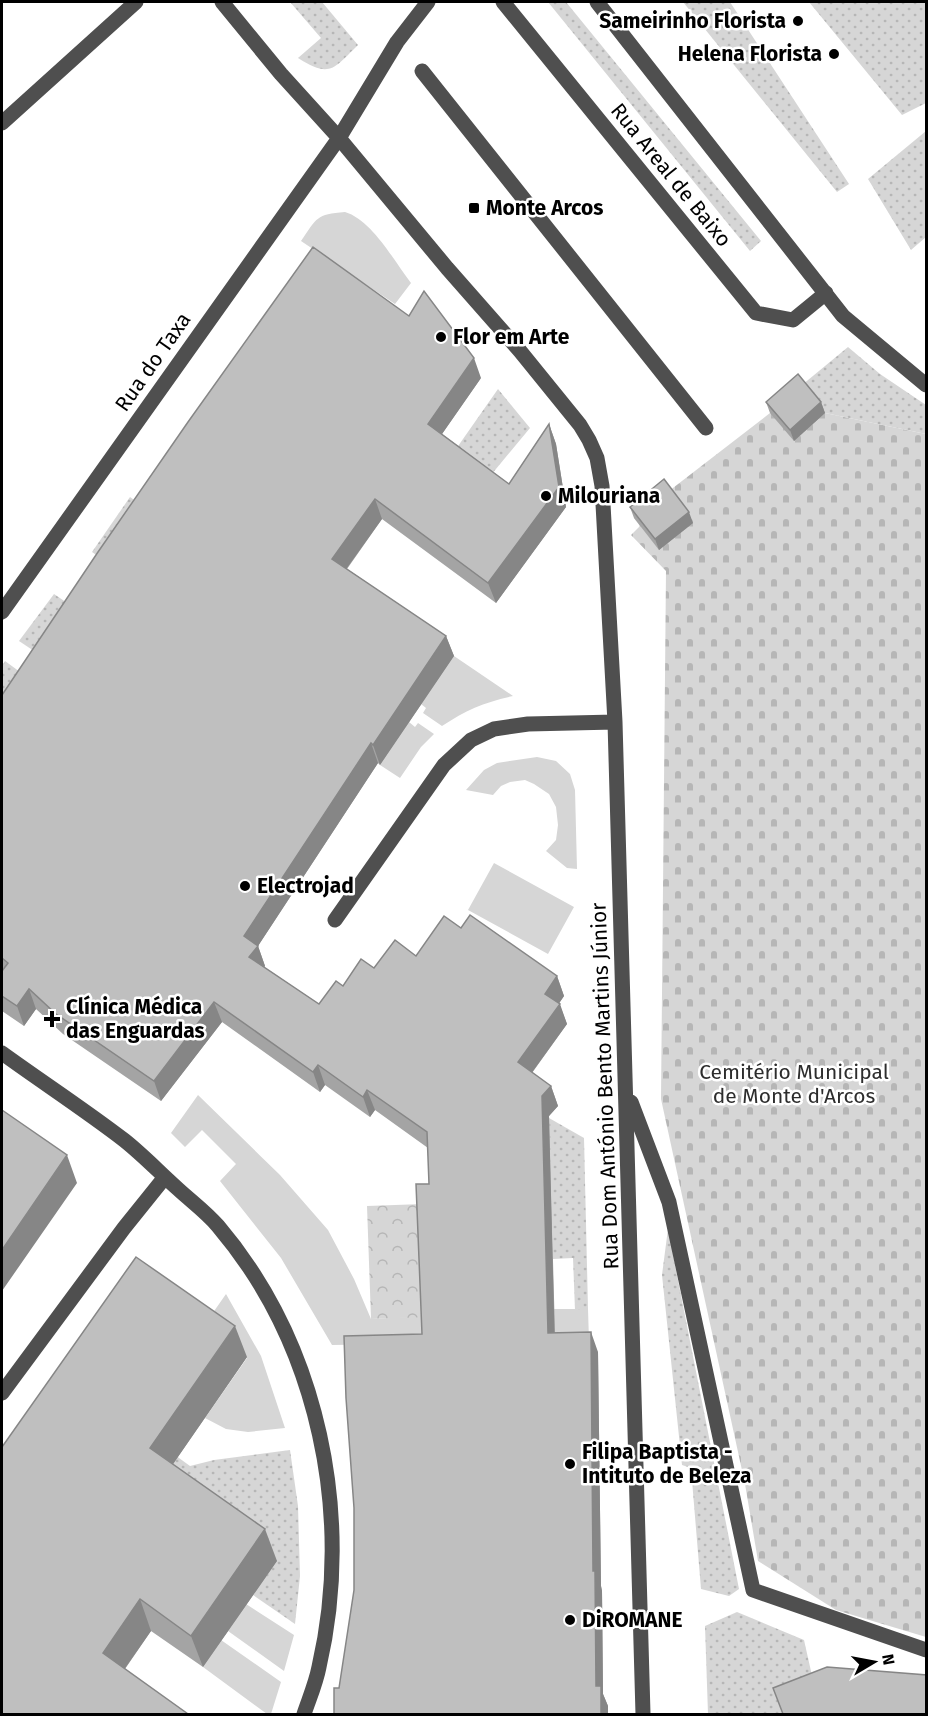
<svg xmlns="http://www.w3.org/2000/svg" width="928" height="1716" viewBox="0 0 928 1716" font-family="'Fira Sans',sans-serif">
  <defs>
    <pattern id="forest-crowns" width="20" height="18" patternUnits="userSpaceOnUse" patternTransform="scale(1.5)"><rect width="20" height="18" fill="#d6d6d6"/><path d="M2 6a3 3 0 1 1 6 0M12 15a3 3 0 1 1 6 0" fill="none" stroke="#b6b6b6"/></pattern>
    <pattern id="cemetery-stones" width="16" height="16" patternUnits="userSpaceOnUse" patternTransform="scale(1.5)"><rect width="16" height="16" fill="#d6d6d6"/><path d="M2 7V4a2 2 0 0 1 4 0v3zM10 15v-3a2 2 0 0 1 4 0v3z" fill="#b6b6b6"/></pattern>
    <pattern id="garden-dots" width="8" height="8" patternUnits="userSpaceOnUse" patternTransform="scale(1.5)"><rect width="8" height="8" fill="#d6d6d6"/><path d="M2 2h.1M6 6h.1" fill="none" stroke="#b6b6b6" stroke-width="1.8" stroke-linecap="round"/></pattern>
  </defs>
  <rect width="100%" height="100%" fill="#fff"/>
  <path fill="#d6d6d6" d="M345 212C372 220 394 261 411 283L395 304 301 241C317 218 316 214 345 212Z
    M454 656 513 696C485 702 466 710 442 726L423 713 426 708 421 704Z
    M409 722 415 727 418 723 434 734 421 747 400 778 380 765Z
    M537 757 556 761 570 774 575 790 577 869 567 868 546 851 556 840 558 825 556 807 549 794 534 784 525 780 510 782 501 786 493 795 466 790 484 770 497 763Z
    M494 863 574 907 548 954 468 910Z
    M198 1095 280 1175 328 1230 354 1279 371 1319 554 1309H588L589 1341 332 1345 281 1258 220 1181 236 1164 202 1130 185 1147 171 1133Z
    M226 1294 261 1356 285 1428 248 1432 226 1429 205 1418 247 1358 203 1327Z
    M246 1604 294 1635 284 1671 228 1631Z
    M221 1640 281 1682 271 1714H267L203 1667Z"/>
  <path fill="url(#forest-crowns)" d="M423 1204 428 1317 371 1319 367 1206Z"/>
  <path fill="url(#cemetery-stones)" d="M802 385 825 413 926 434V1637L836 1610 758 1561 745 1484 661 1099 666 571 631 535 640 526 634 518 770 413Z"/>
  <path fill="url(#garden-dots)" d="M290 2H322L358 45C334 68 331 79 298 58L321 38Z
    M548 2H566L761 241 750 251Z
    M683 2H730L849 184 837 192Z
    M809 2H926V103L902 115Z
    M926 131V237L911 250 868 179Z
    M848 347 880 374 926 405V434L825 413 802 385Z
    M498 389 530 428 491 475 456 449Z
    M130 497 148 510 188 619 92 552Z
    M54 594 79 611 46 659 19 641Z
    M5 661 31 680 2 725V666Z
    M549 1118 584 1138 588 1309 575 1310 573 1258 553 1259Z
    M669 1221 673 1255 739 1589 729 1596 701 1589 691 1468 682 1465 662 1275Z
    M58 1370 190 1466 214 1460 290 1450 298 1506 300 1576 295 1624 253 1595 277 1561Z
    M737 1612 804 1640 817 1698 787 1714H708L705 1626Z"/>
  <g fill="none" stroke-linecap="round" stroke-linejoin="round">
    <path stroke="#4f4f4f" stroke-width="15" d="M428 2 397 42 339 138 447 268 520 351 580 425 589 440 597 458 602 486 615 722 643 1714
      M503 2 756 313 793 320 826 293
      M597 2 843 316 926 385
      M422 71 706 428
      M2 123 136 2
      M2 612 339 138 281 74 222 2
      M335 920 444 765 471 740 494 729 528 724 615 722
      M2 1053C42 1082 85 1110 124 1140 143 1155 160 1173 178 1189 191 1201 206 1212 218 1226 319 1345 354 1516 319 1667 316 1683 309 1699 304 1714
      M631 1102 669 1202 753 1590 926 1650
      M2 1393 124 1228 165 1177"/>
  </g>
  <path fill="#a4a4a4" d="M481 378 442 434 509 484 549 424 556 444 566 507 496 603 382 519 347 569 446 636 454 656 380 765 378 763 258 946 265 966 264 967 319 1004 343 986 374 968 416 956 461 928 557 976 564 996 559 1003 567 1024 532 1073 551 1086 558 1106 549 1116 555 1333 598 1352 601 1586 602 1591 603 1694 608 1706 339 1688 422 1334 429 1184 428 1148 375 1110 370 1117 325 1085 320 1092 222 1022 161 1101 63 1034 36 1009 24 1026 2 1011V695Z
    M766 402H821L825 413 794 441 770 413Z
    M630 507 693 523 659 550 634 518Z
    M247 1357 173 1464 277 1561 203 1667 151 1631 125 1669 2 1714V1447Z"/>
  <path fill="#868686" d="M474 358 481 378 435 444 428 424Z
    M821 402 825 413 794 441 790 430Z
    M549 424 556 444 566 507 496 603 488 583Z
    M375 499 382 519 339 579 332 559Z
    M689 512 693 523 659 550 655 539Z
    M446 636 454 656 380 765 373 745Z
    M371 743 378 763 258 946 265 966 257 977 249 957 244 936Z
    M557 976 564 996 552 1014 545 994Z
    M29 989 36 1009 24 1026 17 1006Z
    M214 1002 222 1022 161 1101 154 1081Z
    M560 1004 567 1024 525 1082 518 1062Z
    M318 1065 325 1085 320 1092 313 1072Z
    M551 1086 558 1106 549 1116 555 1353 548 1333 542 1096Z
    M367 1090 375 1110 370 1117 363 1097Z
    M67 1155 77 1183 2 1291V1250Z
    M235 1326 247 1357 162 1480 150 1448Z
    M591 1332 598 1352 601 1586 602 1591 603 1694 608 1706V1714H601L596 1686 593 1571Z
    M265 1529 277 1561 203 1667 191 1636Z
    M140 1599 151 1631 114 1684 103 1653Z"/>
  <path fill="#bfbfbf" stroke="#868686" stroke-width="1.5" d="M313 247 409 316 424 291 474 358 428 424 509 484 549 424 559 487 488 583 375 499 332 559 446 636 373 745 371 743 244 936 258 946 249 957 319 1004 336 981 343 986 361 959 374 968 395 940 416 956 444 916 461 928 470 915 557 976 545 994 560 1004 518 1062 551 1086 542 1096 548 1333 591 1332 593 1571H595L596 1686H601V1714H334V1688H339L354 1590V1508L346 1398 344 1336 422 1334 416 1184H429L427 1132 367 1090 363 1097 318 1065 313 1072 214 1002 154 1081 56 1014 29 989 17 1006 2 996V971L8 963 2 958V695L98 552 188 422Z
    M798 374 821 402 790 430 766 402Z
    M664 479 689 512 655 539 630 507Z
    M2 1110 67 1155 2 1250Z
    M136 1257 235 1326 150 1448 265 1529 191 1636 140 1599 103 1653 188 1714H2V1447Z
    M827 1667 927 1675V1714H783L773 1688Z"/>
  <g fill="#000" stroke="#fff" stroke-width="2">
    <circle cx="798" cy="21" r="6"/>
    <circle cx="834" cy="54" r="6"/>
    <rect x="468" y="202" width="12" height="12" rx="3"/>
    <circle cx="441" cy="337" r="6"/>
    <circle cx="546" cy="496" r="6"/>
    <circle cx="245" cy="886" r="6"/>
    <path d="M49 1010h6v6h6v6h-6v6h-6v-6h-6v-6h6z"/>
    <circle cx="570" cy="1464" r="6"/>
    <circle cx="570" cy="1620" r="6"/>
  </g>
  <g text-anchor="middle" stroke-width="5" stroke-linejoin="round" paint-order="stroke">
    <g font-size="21" font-weight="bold" fill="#000" stroke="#fff" text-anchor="start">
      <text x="786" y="28" text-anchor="end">Sameirinho Florista</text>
      <text x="822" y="61" text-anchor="end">Helena Florista</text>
      <text x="486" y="215">Monte Arcos</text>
      <text x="453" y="344">Flor em Arte</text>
      <text x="558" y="503">Milouriana</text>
      <text x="257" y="893">Electrojad</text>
      <text x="66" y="1014">Clínica Médica<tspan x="66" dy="24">das Enguardas</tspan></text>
      <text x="582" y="1459">Filipa Baptista -<tspan x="582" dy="24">Intituto de Beleza</tspan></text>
      <text x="582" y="1627">DiROMANE</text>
    </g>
    <g font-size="21" fill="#000" stroke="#fff">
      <text transform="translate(671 175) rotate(51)" y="7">Rua Areal de Baixo</text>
      <text transform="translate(153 362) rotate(-55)" y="7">Rua do Taxa</text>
      <text transform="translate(605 1086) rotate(-92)" y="7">Rua Dom António Bento Martins Júnior</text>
    </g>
    <g font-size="21" fill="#2d2d2d" stroke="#fff">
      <text x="794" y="1079">Cemitério Municipal<tspan x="794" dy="24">de Monte d'Arcos</tspan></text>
    </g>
  </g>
  <rect width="928" height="1716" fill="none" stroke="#000000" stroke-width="6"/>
  <g transform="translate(874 1662) rotate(80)" stroke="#ffffff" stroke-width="4.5" paint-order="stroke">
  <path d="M0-4.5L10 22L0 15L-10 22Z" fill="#000000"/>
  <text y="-9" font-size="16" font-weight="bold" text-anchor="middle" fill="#000000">N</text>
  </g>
</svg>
